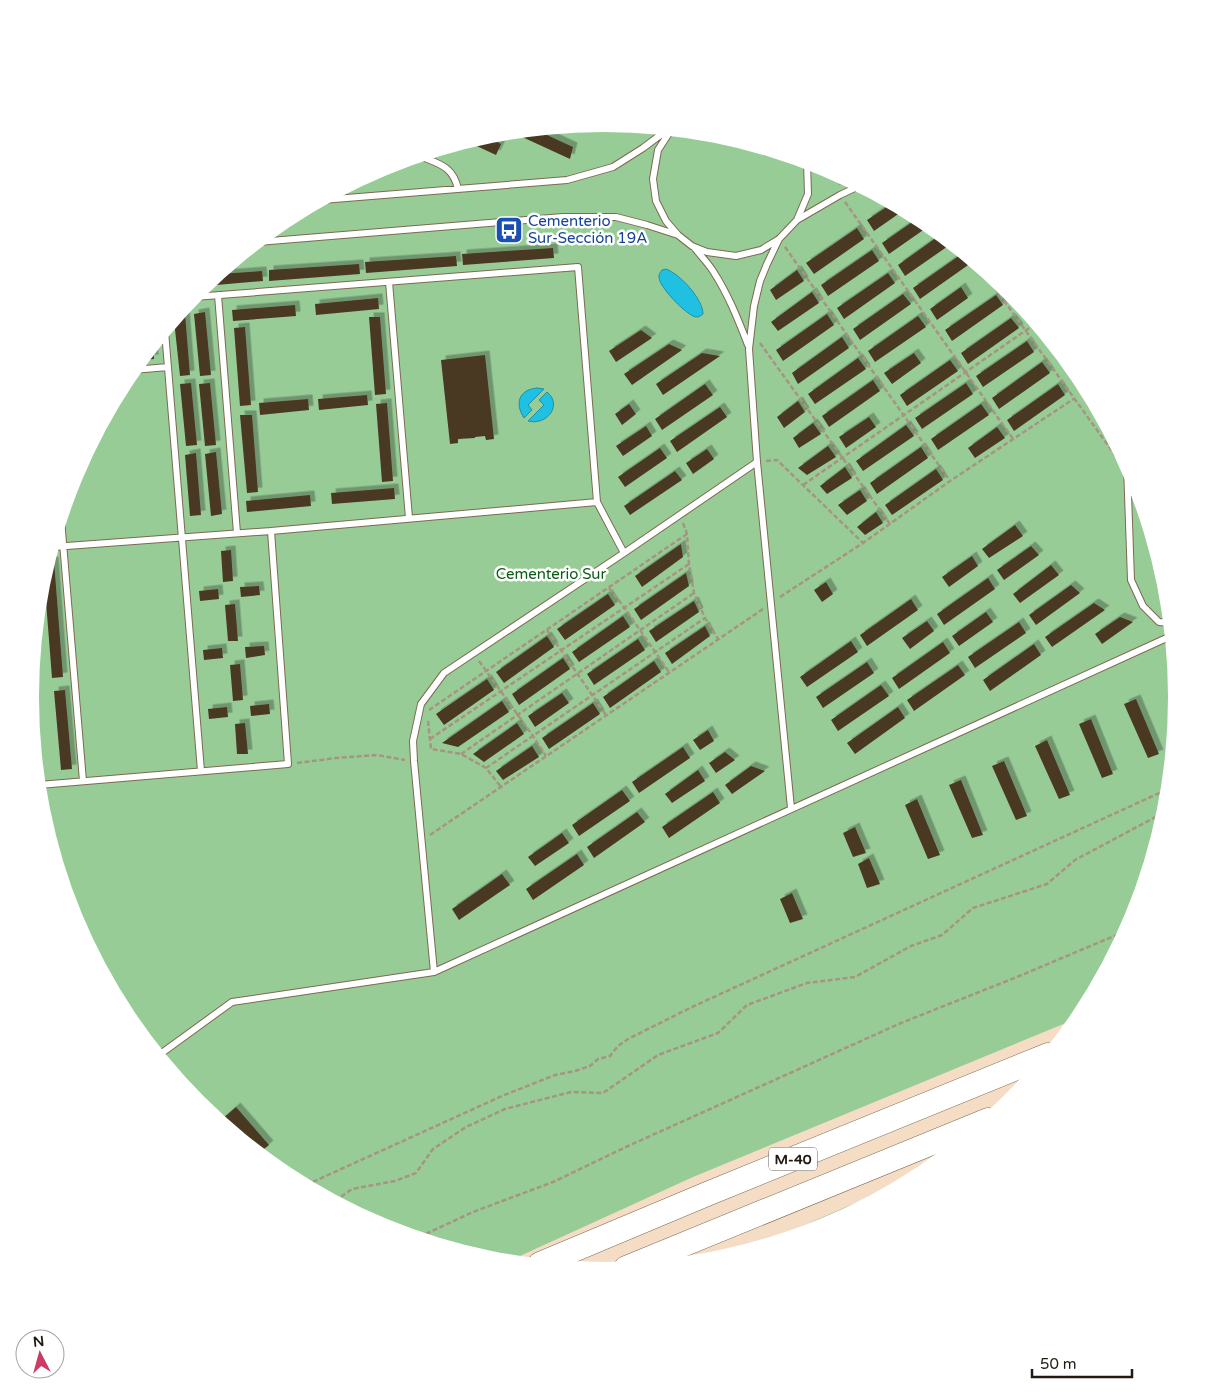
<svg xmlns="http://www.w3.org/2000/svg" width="1207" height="1394" viewBox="0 0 1207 1394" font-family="'Varela Round',sans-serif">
  <defs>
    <filter id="shadow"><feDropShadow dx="4.5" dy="-4.5" stdDeviation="0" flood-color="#0004"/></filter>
  </defs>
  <rect width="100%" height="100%" fill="#f4ddc4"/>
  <path fill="#98cc97" d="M604 124 716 135 823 167 922 220 1009 292 1081 379 1133 478 1166 585 1177 697 1166 809 1133 917 1078 1018 693 1177 509 1261 491 1259 384 1227 285 1174 198 1102 126 1015 74 916 41 809 30 697 41 585 74 477 127 378 198 291 285 220 384 167 492 134Z
    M920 1175 823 1227 744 1251Z"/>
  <path fill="#1fc0e2" stroke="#208ea3" d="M666 269C680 274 703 299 703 314 700 316 700 317 696 317 686 315 663 290 660 281 658 276 659 274 662 270Z
    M537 388 544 389 528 405 532 410 524 418C515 404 518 390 537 388Z
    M547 392C563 405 547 426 528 421L544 405 539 400Z"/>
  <path fill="#4a3823" filter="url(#shadow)" d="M536 130 573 147 570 159 520 136 522 132Z
    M486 136 501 144 496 155 468 142Z
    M891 204 904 210 874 231 867 220Z
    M918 218 929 226 889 254 882 243Z
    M857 228 864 239 814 274 806 263Z
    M940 235 951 244 905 276 898 265Z
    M553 248 554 258 463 265 462 254Z
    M872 250 879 261 828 296 821 285Z
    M963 253 971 263 920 299 913 288Z
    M456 256 457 266 366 273 365 262Z
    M359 264 360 274 269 281V270Z
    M797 270 804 281 776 300 770 290Z
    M262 271 263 281 205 286 219 274Z
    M888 273 895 283 844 319 837 308Z
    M961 287 968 298 937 320 930 309Z
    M812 292 819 303 778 331 771 322Z
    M903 294 911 304 860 340 853 329Z
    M996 295 1003 305 952 341 945 330Z
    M378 298 379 309 316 315 315 304Z
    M295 305 296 316 233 321 232 310Z
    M205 312 211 375 200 376 194 314Z
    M185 313 190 375 180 376 174 320 180 314Z
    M827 314 834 325 783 361 776 350Z
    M918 316 926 327 875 362 868 351Z
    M369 317H380L386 394 375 395Z
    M1011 318 1019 328 968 364 961 353Z
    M245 327 251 405 240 406 234 328Z
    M641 330 652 338 616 362 609 351Z
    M842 337 849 348 798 384 792 373Z
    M1027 341 1034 352 983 387 976 376Z
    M669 344 682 350 632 385 624 374Z
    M153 346 154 359 141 360Z
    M702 353 720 356 663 395 656 384Z
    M914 353 921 363 892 384 884 373Z
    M485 355 494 439 486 440 485 436 475 437V438L458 439V443L450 444 441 360Z
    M858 358 866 369 815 404 808 394Z
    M950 360 958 371 907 406 900 395Z
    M1042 362 1050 373 999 409 992 398Z
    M873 380 880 391 829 427 822 416Z
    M191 383 197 445 186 446 180 384Z
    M210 383 216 445 205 446 199 384Z
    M966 383 973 394 922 429 915 418Z
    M705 384 713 395 662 430 655 419Z
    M1058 384 1065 395 1014 431 1007 420Z
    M367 395 368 405 319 410 318 399Z
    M308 399 309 410 260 415 259 403Z
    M798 401 805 412 784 428 777 417Z
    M387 403 393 481 382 482 376 404Z
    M629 404 636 414 622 425 615 414Z
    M981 404 989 415 938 450 931 439Z
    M720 407 727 417 677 452 670 441Z
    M240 415H252L258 492 247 493Z
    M869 417 876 427 846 448 839 437Z
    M813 423 821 434 799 448 793 438Z
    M906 425 914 436 863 471 856 461Z
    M646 426 652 436 623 456 616 446Z
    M997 427 1005 438 975 458 968 448Z
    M828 446 836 457 807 475 798 468Z
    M921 447 928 458 877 494 870 483Z
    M660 448 667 458 625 487 618 477Z
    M707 449 714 459 693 474 686 463Z
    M216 452 222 514 211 516 205 454Z
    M196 453 201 515 190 516 185 455Z
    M845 467 852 478 827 494 820 486Z
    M936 469 943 480 892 515 885 505Z
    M675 471 682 480 630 515 624 506Z
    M394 488 395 499 332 504 331 493Z
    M860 490 867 501 847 515 838 505Z
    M310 495 311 506 247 512 246 501Z
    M876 512 883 523 865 535 857 527Z
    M1015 525 1023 536 989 558 982 549Z
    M681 544 683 557 642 587 635 576Z
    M1031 546 1039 555 1004 580 997 570Z
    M231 550 233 581 223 582 221 551Z
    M972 556 978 566 949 587 942 577Z
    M48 561H54L63 677 52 678 44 576Z
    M1051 565 1059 575 1020 603 1013 594Z
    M686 573 689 586 641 620 634 609Z
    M988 578 995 589 944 625 937 614Z
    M826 582 833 594 822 602 814 590Z
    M1071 585 1080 593 1036 625 1029 615Z
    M259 586 260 595 241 597 240 587Z
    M218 589 219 599 200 601 199 591Z
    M608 594 615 605 565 640 557 629Z
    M911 599 918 610 867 646 860 635Z
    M694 601 699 612 656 642 649 631Z
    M1094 603 1105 610 1052 647 1045 637Z
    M235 604 238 641H228L225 605Z
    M986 612 993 622 959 646 952 636Z
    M623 616 630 627 579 662 572 652Z
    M1120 617 1133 622 1102 644 1095 634Z
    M927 621 934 631 910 649 902 638Z
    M1019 622 1026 633 975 668 968 657Z
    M705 626 710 636 672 664 665 653Z
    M547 636 554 647 504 683 496 672Z
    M638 639 645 650 594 685 587 674Z
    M851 641 858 652 807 687 800 677Z
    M943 642 950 653 899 689 892 678Z
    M1034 644 1041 655 990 691 983 680Z
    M264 646 265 655 246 658 245 647Z
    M222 648 223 658 204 660 203 650Z
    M563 658 570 669 519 705 512 694Z
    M654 661 661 672 610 708 603 697Z
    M867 662 874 673 823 708 816 697Z
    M240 664 243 700 233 701 230 665Z
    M958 665 965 675 914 711 907 700Z
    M487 679 494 690 444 725 436 714Z
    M881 685 889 696 838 731 831 720Z
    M65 690 72 769 61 770 54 691Z
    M562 693 569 703 535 727 528 716Z
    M1136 699 1159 754 1148 758 1124 704Z
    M502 701 509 712 458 747 442 743Z
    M593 703 600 714 549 749 542 738Z
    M269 704 270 714 251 716 250 706Z
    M227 707 228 717 209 719 208 709Z
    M898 707 905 718 855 754 847 743Z
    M1091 719 1113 774 1102 778 1079 724Z
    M245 723 248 754H237L235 724Z
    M517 723 524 734 484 762 473 754Z
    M708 730 714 741 700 750 693 740Z
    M1047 740 1070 795 1059 799 1035 746Z
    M532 746 539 757 503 780 496 771Z
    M683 747 690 758 639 793 632 782Z
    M725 752 735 760 716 773 709 763Z
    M1004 761 1027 816 1016 820 992 766Z
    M751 766 765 771 732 794 725 785Z
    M698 770 705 781 672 803 665 794Z
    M961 780 983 835 972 838 949 785Z
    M622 790 630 801 579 836 572 825Z
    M713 792 720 803 669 838 662 827Z
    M917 799 940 855 928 859 905 805Z
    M637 812 645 822 594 858 587 847Z
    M855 827 866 853 853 857 843 833Z
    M562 833 569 843 535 866 528 857Z
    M577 854 584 865 533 900 526 889Z
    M869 858 880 884 867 888 858 864Z
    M502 874 510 885 459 920 452 909Z
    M792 893 803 919 790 923 780 899Z
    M236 1107 269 1145 259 1153 220 1121Z"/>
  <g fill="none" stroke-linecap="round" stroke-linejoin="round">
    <g stroke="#7d6953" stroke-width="8">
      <path id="service" d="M671 130 658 150 653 179 656 201 666 221 678 235 692 246 707 252 736 256 761 250 779 239 797 220 840 195 859 186
        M420 156C439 164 453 166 458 189
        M322 200 567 180 613 167 643 148 667 130
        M797 220 808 194 807 162
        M779 239 767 264 760 281 754 306 749 349 757 462 791 808
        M258 242 563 217H616L647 225 678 235
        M694 247C700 255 708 263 713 271 728 294 738 319 748 345
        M389 282 409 518
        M218 295 237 533
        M194 297 578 267 597 502
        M165 331 201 771
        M133 370 168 367
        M1127 466 1131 580 1143 606 1159 622 1170 623
        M61 519 83 781
        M53 547 271 531
        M39 785 288 764 271 531 597 502 624 553
        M434 972 414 761 413 741 421 704 444 673 624 553 757 462
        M159 1055 232 1002 434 972 1171 636"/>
    </g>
    <g stroke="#7d6953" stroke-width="25">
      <path id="motorway" d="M540 1264 707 1194 1048 1055
        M626 1268 988 1120"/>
    </g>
    <path stroke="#a69481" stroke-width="2.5" stroke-dasharray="5 2.5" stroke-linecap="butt" d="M839 176 840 185
      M845 202 1013 439
      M785 247 950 481
      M982 270 1120 462
      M760 343 890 524
      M766 461 777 460 863 543
      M803 485 1035 324
      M683 523 687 534 689 564 694 593 705 618 718 639
      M609 588 624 607 669 672
      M780 597 863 543 950 481 1075 398
      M547 630 606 715
      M479 661 533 736 546 756
      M429 710 687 534
      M428 721 431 749 461 754 486 768 501 787
      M430 739 689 564
      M461 754 694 593
      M297 763 336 758 377 755 405 760
      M486 768 705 618
      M430 835 763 609
      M306 1185 502 1096 555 1075 575 1071 590 1066 598 1059 610 1056 618 1046 628 1039 692 1007 1168 789
      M335 1201 352 1189 395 1181 416 1173 433 1149 466 1127 505 1109 571 1092 603 1093 658 1055 718 1033 747 1005 807 983 855 977 911 946 942 935 973 908 1047 884 1075 860 1165 812
      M419 1237 473 1212 553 1182 628 1146 901 1023 1017 977 1126 931"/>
    <use href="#service" stroke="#fff" stroke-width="6"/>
    <use href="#motorway" stroke="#fff" stroke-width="24"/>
  </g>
  <defs>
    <g id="bus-square" transform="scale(1.4375)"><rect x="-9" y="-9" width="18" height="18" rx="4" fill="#1a4fb4" stroke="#fff"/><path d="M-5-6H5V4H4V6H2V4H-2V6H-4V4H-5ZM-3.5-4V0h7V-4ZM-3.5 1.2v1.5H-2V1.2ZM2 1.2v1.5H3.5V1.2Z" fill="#fff"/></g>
  </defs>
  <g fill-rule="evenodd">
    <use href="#bus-square" x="509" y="230"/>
  </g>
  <g text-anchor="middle" stroke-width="5" stroke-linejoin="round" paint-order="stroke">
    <rect fill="#fff" stroke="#645f58" stroke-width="1" x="769" y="1147.5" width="48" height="23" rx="4"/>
    <g font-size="14" font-weight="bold" fill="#221a11">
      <text x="793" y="1164">M-40</text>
    </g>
    <g font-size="15" fill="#164399" stroke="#fff" text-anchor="start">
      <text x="528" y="226">Cementerio<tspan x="528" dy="17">Sur-Sección 19A</tspan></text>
    </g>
    <g font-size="15" fill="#0b5c15" stroke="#fff">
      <text x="551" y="579">Cementerio Sur</text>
    </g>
  </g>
  <path d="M0 0H1207V1394H0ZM603 132H604A564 564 0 0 1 1168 696V698A564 564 0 0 1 604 1262H603A564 564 0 0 1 39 698V696A564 564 0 0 1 603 132Z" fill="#fff" fill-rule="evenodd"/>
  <g transform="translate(40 1354) rotate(354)"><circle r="24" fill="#ffffff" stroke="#a7a3a0"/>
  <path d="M0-4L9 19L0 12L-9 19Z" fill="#cb3c65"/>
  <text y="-8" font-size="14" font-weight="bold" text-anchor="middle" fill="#221a11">N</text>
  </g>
  <path d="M1032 1369v8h100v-8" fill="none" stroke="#221a11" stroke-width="2.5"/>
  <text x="1040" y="1369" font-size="15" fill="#221a11" stroke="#ffffff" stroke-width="4" paint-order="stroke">50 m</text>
</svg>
